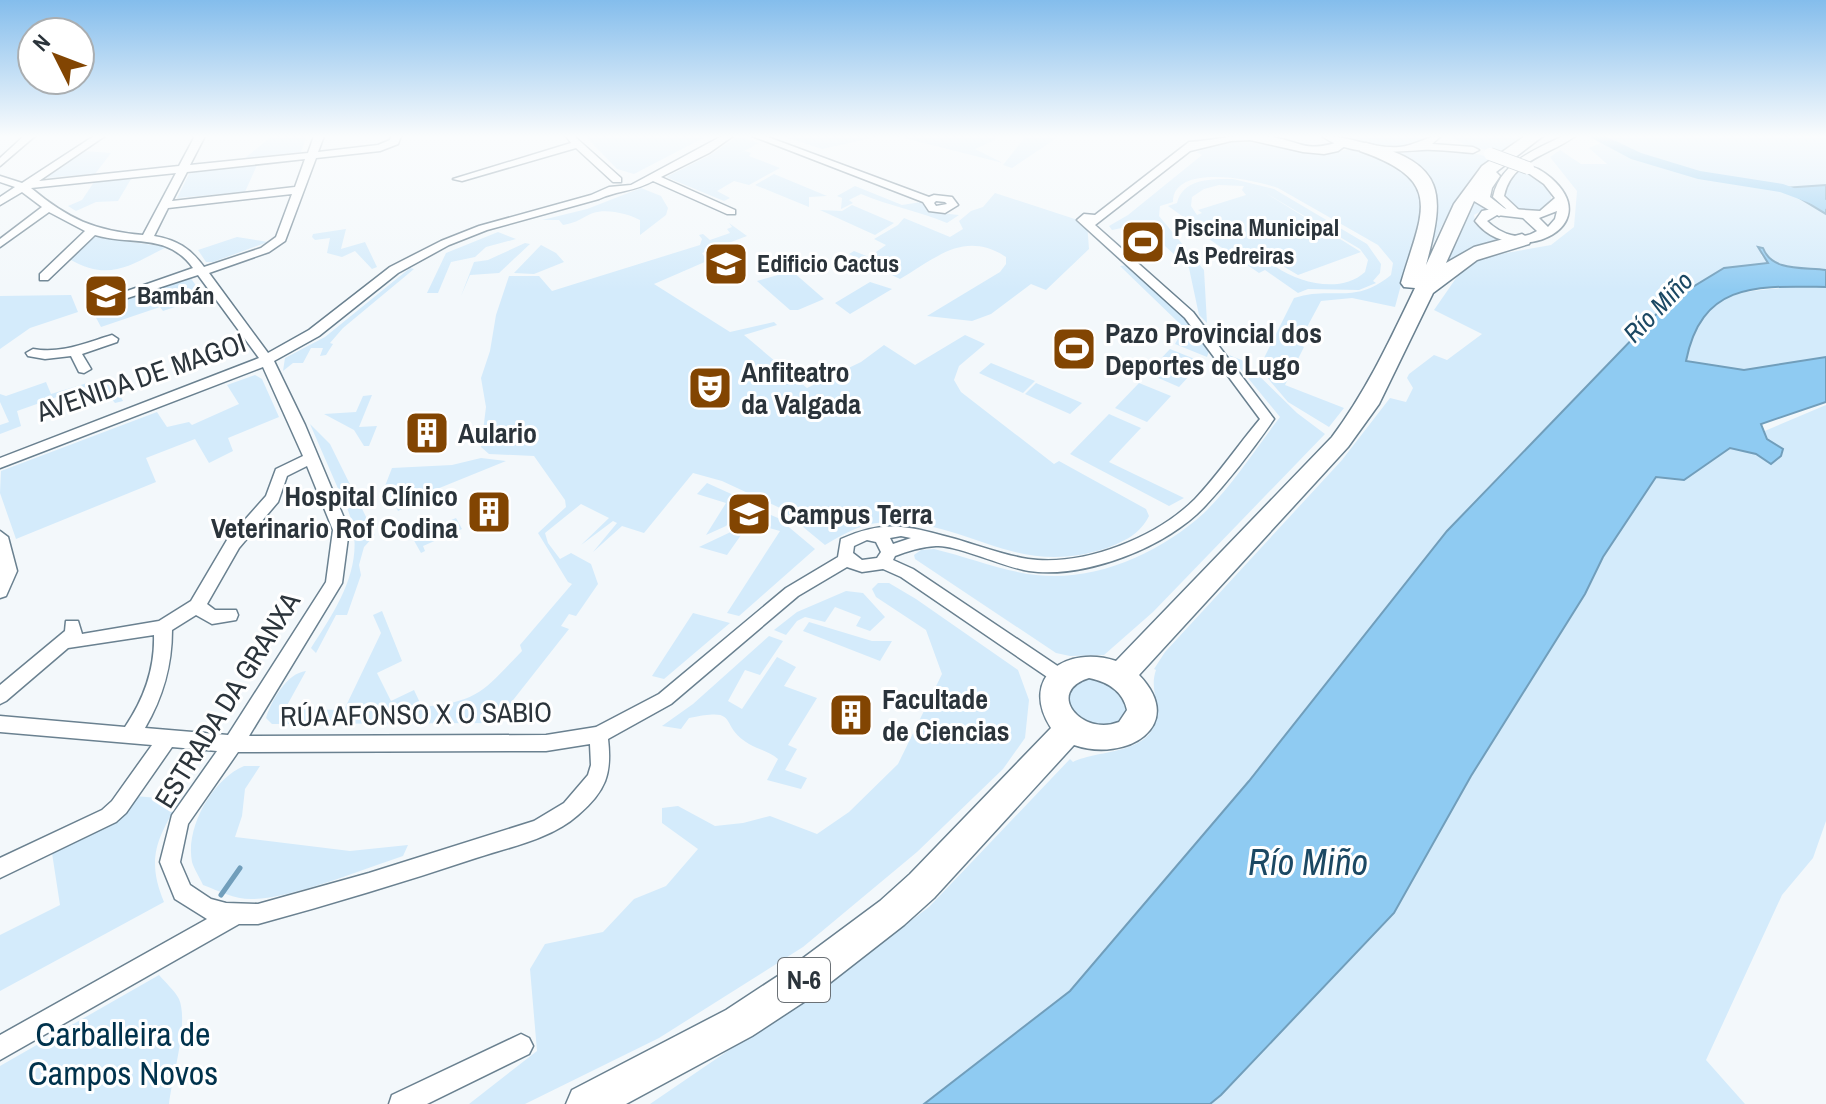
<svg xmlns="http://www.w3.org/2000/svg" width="1826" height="1104" viewBox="0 0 1826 1104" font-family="'Archivo Narrow',sans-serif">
  <rect width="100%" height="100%" fill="#f3f8fb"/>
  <path fill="#d4ebfb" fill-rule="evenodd" d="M272 136H307L301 152 245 158Z
    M585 136H707L634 174 617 169Z
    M738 136 759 143 735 156 745 151 751 153 749 156 780 168 749 185 734 181 717 191 730 198 724 201 666 177 710 155Z
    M782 136H881L822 149Z
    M896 136H995V140L975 149 1003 163Z
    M1026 136H1060L1012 168 1003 165Z
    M1336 136H1429C1408 156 1360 147 1336 136Z
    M1448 136H1529L1501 153 1468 146Z
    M1600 136H1826V185L1784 189 1826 214V270C1804 267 1772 272 1763 248L1761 255 1768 262 1767 264 1724 268 1668 302 1487 488 1249 781 1070 991 924 1104H650L836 977 929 907 1070 759 1073 762C1099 749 1154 755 1156 715 1158 698 1150 687 1156 670L1154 669 1165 652 1342 460 1390 398 1406 402 1413 388 1407 378 1409 374 1434 355 1447 360 1482 334 1434 310 1461 271 1484 257 1551 245 1574 227 1577 191 1550 157 1560 150 1581 164H1607L1589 148 1601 143 1595 138Z
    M1231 140 1282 146 1322 155 1354 148 1396 160 1421 185 1422 208 1395 307 1352 298 1321 301 1298 344 1304 347 1285 385 1344 408 1329 427 1288 402 1259 368 1294 298C1334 285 1353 306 1391 275L1393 263 1378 245 1278 188C1257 180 1173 162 1173 202L1160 206 1159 216 1204 270 1207 323 1199 315 1189 268 1141 224 1112 230 1109 226 1128 215 1202 155 1196 152Z
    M1436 149 1465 151 1493 158C1459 184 1443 225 1424 262L1435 194 1423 170 1397 153Z
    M84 151 111 153 95 174 45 178Z
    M257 165 245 192 177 198 189 174 193 172Z
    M1521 169 1539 178 1551 190V207L1542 213 1522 211 1505 201 1503 194 1510 178Z
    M774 174 827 196 809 197V207L755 185Z
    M131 179 118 201 96 202 76 211 68 206 82 200 94 182Z
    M1233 179 1274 189 1367 244 1381 264 1380 273 1373 281 1376 283 1359 290 1308 289 1298 293 1265 270 1259 273 1181 220 1185 218 1168 206 1177 203C1183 178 1212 179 1233 179ZM1219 185 1244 186 1242 190 1246 195 1198 210 1202 213 1197 215 1191 206 1192 197 1204 189ZM1264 192 1360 249 1368 260 1365 272C1341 294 1300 283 1276 267L1281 265 1298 275 1361 252Z
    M855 186 902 205 921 202 930 212 959 215 947 223C918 211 890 206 861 194L849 200 853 203 841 209 842 198 837 196Z
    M641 188 661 196 668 208 666 215 640 235V220C629 214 607 208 593 213 583 217 577 223 563 225L559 220H542L587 209Z
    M995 193 1087 223 1089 249 1046 290 1031 284 991 314 972 321 927 316 1000 272 1006 264V257C964 230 936 258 900 279L849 254 854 251 869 257 886 245 874 239 898 225 904 218 950 237 963 229 959 221 971 211 983 207Z
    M1477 198 1487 208 1474 215 1476 225 1504 241 1443 265Z
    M852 205 894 223 875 235 820 210 842 211Z
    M729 223 747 236 702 253 707 261 654 284 730 332 774 322 777 325 744 335 807 388 861 362 884 345 915 365 965 335 985 344 959 366 954 380 961 392 1054 464 1059 461 1146 509 1149 516C1140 534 1125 541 1107 548 1017 578 972 523 893 522 867 521 846 532 825 545L780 508 722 481 693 473 644 533 622 526 593 552 617 523 613 521 581 545 609 518 581 504 545 533 548 543 560 559 571 553 591 564 598 584 576 616 569 614 561 626 569 629 495 723 272 724 266 718C271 701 287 673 306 671L285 709 344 710 381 633 373 615 382 611 402 661 377 673 391 701 414 690 422 707C479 702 484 690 522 651L520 645 572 584 568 582 538 533 566 507 565 500 534 456 489 454 481 447 486 407 481 378 490 351 496 315 509 276H539L552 291 700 245 702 239 699 235 703 234 710 240 730 233 727 229 732 227Z
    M346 229 341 249 365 242 377 267 372 269 355 251 342 257 327 253 330 238 315 240 312 237 313 234Z
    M498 232 516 239 486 247 475 257 451 262 438 293H427L446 253Z
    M95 237 167 247C128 266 110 282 69 259Z
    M237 237 268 242 213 262H206L198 250Z
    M525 243 530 244 499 273 470 275 461 296 474 262 488 260Z
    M541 245 556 253 564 262 534 274 514 273Z
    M1128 265 1182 315 1209 351 1207 357 1175 344 1179 337 1178 322 1120 266Z
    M410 268 414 269 343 328 330 343 333 344 326 355 320 356 323 348H311L303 363H293L283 371 285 358 325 337Z
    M792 271 824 299 798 310H790L757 281Z
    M190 277 204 297 163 311 160 307 101 327 93 312Z
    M870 282 892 289 850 314 835 303Z
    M1795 287H1826V357L1744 370 1686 361C1701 291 1732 292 1795 287Z
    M71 295 78 312 30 328 0 349V296Z
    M1170 349 1202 362 1179 387 1147 373Z
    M1229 355 1244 361 1297 413 1325 434 1153 612 1104 655 1070 656 1056 653 915 559 914 555 921 550 934 549C968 557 1001 571 1036 575 1096 582 1160 553 1204 513 1231 487 1257 447 1280 417Z
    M991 363 1035 381 1023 393 979 373Z
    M255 375 262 379 279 417 228 438 233 451 209 463 195 439 146 458 156 482 16 539 0 493 1 471 157 412 167 427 189 422 192 425 239 404 227 385Z
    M97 380 100 384 112 380 123 401 115 403 103 389 89 394 85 387 17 411 21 426 0 434V425L9 422 0 402V394L6 396 46 382 51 394Z
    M1036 383 1082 403 1070 414 1025 394Z
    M1139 383 1171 396 1147 422 1115 408Z
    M372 395 359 427 377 426 369 446H364L354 430 324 414 356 412 363 396Z
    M1826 405V821L1813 858 1782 895 1706 1060 1745 1104H1210L1394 913 1471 776 1585 594 1603 557 1656 477Z
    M1109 414 1141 428 1109 462 1184 498 1169 506 1070 454Z
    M310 424 330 444 375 535 364 547 359 565 361 575 347 615H336L316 653 311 648C339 605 369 560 347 508L353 504 350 497 343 500Z
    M481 458 506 461 400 504 402 509 398 511 385 486 392 468 452 465Z
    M707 483 738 497 745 507 726 526 706 535 726 503 697 494Z
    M757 509 778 518 815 549 739 616 727 613 780 531 758 525 746 528 727 555 699 547 737 529Z
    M456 518 462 529 423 546 425 551 421 553 412 537Z
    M878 583H889L916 599 1018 670 1029 700 1025 738 1003 769 917 852 803 947 659 1038 525 1104H469L537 1051 530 969 545 944 603 932 634 899 666 886 698 849 662 823V808L678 806 715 826 743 823 770 816 817 834 849 812 898 764 942 674 926 630 876 597 872 589Z
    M846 591 863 593 885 617 870 631 856 626 861 617 835 607 825 622 805 617 797 621 786 635 774 630 797 612Z
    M693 613 730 623 664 679 652 676Z
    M809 622 872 641H892L880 661 803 631Z
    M769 636 783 641 760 675 745 670 728 701 742 709 777 657 796 667 784 686 817 698 788 745 797 749 785 770 807 778 801 789 767 780 778 759C769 751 759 750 749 744 716 724 743 707 689 718L681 729 662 726 693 704Z
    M1089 675 1120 686 1129 713C1110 738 1097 728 1072 719L1065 691Z
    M244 766H260L245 789 242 816 235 837 350 851 408 845 403 856C366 868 288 900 251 899 234 899 219 891 203 885 200 878 194 869 192 862 185 827 213 779 244 766Z
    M135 796 180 800C157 838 146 859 164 902L0 991V935L60 905 52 853 116 821Z
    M159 975C165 982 175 991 179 999 189 1023 172 1077 169 1104H0V1066Z"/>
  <path fill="#8fcbf2" stroke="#719ebb" stroke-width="2" d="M1826 185V214L1783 188Z
    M1758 247 1763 248C1772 272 1804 267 1826 270V287C1758 286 1702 281 1686 361L1744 370 1826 357V402L1761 424 1767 439 1783 449 1781 456 1771 464 1756 454 1730 448 1684 480 1656 477 1603 557 1585 594 1471 776 1394 913 1221 1095 1210 1104H924L1070 991 1249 781 1447 531 1668 302 1724 268 1768 263Z"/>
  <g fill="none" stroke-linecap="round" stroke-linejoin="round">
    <path stroke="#719ebb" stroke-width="5" d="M221 895 240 868"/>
    <path fill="#8fcbf2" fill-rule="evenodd" d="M1588 136H1605L1641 153 1700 171 1783 184 1826 200V209L1780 192 1698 179 1631 159Z"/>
    <g stroke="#6a8190" stroke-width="3">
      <path id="minor" d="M24 136H35L0 166V158Z
        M94 136H105L39 181 179 166 195 136H205L190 165 308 153 314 136H324L318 152 378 145 390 140 391 136H401L398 144 380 151 316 158 285 241 269 252 209 273 268 353 309 330 390 267 441 241 479 226 591 195 609 187 631 185 722 136H733L709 153 661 177 735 210V214H727L653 181C633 192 619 190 599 199L487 230 449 245 398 273 319 336 274 361 305 425 349 530 342 583 249 736 546 735 596 727 659 694 786 588 838 557 841 539C885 519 908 526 952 538 977 545 1003 555 1028 559 1083 567 1156 538 1195 499 1218 475 1238 445 1260 419L1185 318 1077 220 1084 214 1095 215 1189 142C1213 141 1238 133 1264 136 1302 140 1303 155 1344 140L1349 143 1338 151 1324 154 1303 152 1250 140 1231 141 1190 151 1095 225 1193 312 1274 419C1254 448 1230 479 1206 505 1168 547 1085 579 1029 571 1006 568 955 544 936 546 921 547 908 551 895 556L893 560 913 569 1068 673 1071 678 1068 683 1062 685 1056 683 901 577 883 569 862 572 847 567 798 596 671 704 608 739C612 774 606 791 578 815 551 839 510 847 476 858 404 882 331 904 258 924H239L0 1060V1035L207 919 175 899 160 862 172 815 217 751 172 747 126 813 116 822 0 878V858L102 810 112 801 152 745 0 732V716L125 727C144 699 155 669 154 635L68 648 6 701 0 704V685L65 631 66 621H78L82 634 159 621 191 601 227 540 266 496 276 469 303 456 263 367 0 468V458L259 358 198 275 97 308 93 309 87 305 193 268C167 232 132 246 95 235L48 280H40V274L85 231 49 212 0 247V239L42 207 22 192 0 205V197L15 187 0 182V176L22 183ZM305 159 295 187 172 201 187 172ZM176 173 143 235C95 231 68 219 31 188ZM292 194 276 237 261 248 204 267C190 248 177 240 154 236L168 208ZM307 466 333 530 326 582 228 735 145 728C163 697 172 666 172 630L196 615 212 624 236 620 238 615 236 610H215L207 604 239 548 278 502 287 476ZM901 536 911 538 893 544 890 538ZM867 540 876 542 881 552 877 558 862 560 853 553 854 546ZM590 744 591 765 588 775 564 803 534 821 369 873 258 904 226 903 211 899 190 885 180 862 188 824 238 752 546 751Z
        M566 136H574L621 178V182H613L576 148 462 181 453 179 571 143Z
        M752 136H765L929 197 934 195 952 197 958 205 945 213 929 211 923 202ZM936 201 945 202 947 204 936 206 934 203Z
        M1563 136H1575C1550 155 1511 160 1504 196L1521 212 1512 214 1493 197C1500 163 1534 150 1563 136Z
        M112 335 118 339 117 342 82 354 91 369 84 373 79 372 71 356 45 359 28 356 26 353 33 349C62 354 85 343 112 335Z
        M0 531 8 537 17 571 6 596 0 598Z
        M521 1034 529 1038 533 1046 529 1054 427 1104H389L392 1095Z"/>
    </g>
    <g stroke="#6a8190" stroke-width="3">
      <path id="tertiary" d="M1322 136C1348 135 1372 149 1399 147 1415 146 1426 136 1441 136L1432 144 1473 147 1479 150 1473 153C1456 152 1438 149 1422 150 1389 152 1351 157 1322 136Z
        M1524 166C1534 165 1543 171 1551 178 1608 228 1513 270 1475 221L1482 211 1497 208 1540 211 1555 198 1544 184 1524 170ZM1557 211 1555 219 1548 227 1539 218ZM1497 215 1523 218 1537 231C1520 242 1501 234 1487 221Z"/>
    </g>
    <g stroke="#6a8190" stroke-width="3">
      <path id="trunk" d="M1525 136H1543L1496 172 1500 176 1492 188 1490 197 1508 211 1499 216 1474 201 1446 263 1474 247 1522 234 1531 240 1529 244 1477 260 1433 293 1379 404 1348 447 1139 675C1188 726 1126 763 1074 745L934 898 904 925 813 996 752 1036 626 1104H566L572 1090 726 1010 787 970 880 901 910 874 1051 728C1018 676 1068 645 1116 661L1332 437C1367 390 1390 340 1415 288L1404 287 1401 283C1422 211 1446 181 1360 151V145L1366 143C1447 164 1445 194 1426 265L1454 204 1482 166ZM1089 678C1108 682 1123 691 1127 710L1119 722C1082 737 1044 692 1089 678Z"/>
    </g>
    <use href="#minor" fill="#fff" fill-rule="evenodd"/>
    <use href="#tertiary" fill="#fff" fill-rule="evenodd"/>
    <use href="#trunk" fill="#fff" fill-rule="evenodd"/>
    <g stroke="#6a8190" stroke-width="14" stroke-linecap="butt">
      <path id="tertiary-bridge" d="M1490 154 1528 168"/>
    </g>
    <use href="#tertiary-bridge" stroke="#fff" stroke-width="12"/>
  </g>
  <linearGradient id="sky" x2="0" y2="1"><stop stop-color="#84bdec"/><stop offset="0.47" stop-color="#fafcfd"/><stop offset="1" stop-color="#fafcfd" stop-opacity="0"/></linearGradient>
  <rect width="1826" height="290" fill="url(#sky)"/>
  <defs>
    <g id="stadium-square" transform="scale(2.3)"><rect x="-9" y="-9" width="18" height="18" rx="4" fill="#824502" stroke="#fff"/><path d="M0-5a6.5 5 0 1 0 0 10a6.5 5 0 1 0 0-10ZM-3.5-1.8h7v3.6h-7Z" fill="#fff"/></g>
    <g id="university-square" transform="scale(2.3)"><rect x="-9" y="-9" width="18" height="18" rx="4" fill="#824502" stroke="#fff"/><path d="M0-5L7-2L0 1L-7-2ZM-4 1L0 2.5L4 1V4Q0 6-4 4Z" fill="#fff"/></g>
    <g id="school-square" transform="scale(2.3)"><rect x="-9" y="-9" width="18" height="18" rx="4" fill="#824502" stroke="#fff"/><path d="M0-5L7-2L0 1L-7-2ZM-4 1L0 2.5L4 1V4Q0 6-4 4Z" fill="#fff"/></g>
    <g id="theatre-square" transform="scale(2.3)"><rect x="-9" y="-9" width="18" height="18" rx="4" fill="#824502" stroke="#fff"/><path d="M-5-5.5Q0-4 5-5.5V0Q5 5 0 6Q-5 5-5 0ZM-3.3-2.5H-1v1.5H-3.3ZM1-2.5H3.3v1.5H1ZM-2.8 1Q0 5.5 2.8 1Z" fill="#fff"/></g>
    <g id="building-square" transform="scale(2.3)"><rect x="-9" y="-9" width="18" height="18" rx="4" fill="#824502" stroke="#fff"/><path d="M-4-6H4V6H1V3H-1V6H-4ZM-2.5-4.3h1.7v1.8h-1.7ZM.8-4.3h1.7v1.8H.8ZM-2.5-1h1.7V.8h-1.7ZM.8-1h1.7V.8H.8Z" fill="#fff"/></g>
  </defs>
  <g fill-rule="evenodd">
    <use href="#stadium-square" x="1143" y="242"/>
    <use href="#university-square" x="726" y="264"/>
    <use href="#school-square" x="106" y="296"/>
    <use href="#stadium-square" x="1074" y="349"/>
    <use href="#theatre-square" x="710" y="388"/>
    <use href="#building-square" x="427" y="433"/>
    <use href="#building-square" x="489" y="512"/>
    <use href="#university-square" x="749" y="514"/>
    <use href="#building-square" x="851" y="715"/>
  </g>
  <g text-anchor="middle" stroke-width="6" stroke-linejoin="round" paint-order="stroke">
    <g font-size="24" font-weight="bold" fill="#2b343b" stroke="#fff" text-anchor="start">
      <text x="1174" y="236">Piscina Municipal<tspan x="1174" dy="28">As Pedreiras</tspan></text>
      <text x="757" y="272">Edificio Cactus</text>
      <text x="137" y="304">Bambán</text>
    </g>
    <g font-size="26" font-style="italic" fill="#1b4863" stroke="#fff">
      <text transform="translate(1658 307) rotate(-46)" y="9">Río Miño</text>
    </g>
    <rect fill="#fff" stroke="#6b7176" stroke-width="2" x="778" y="958" width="52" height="44" rx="6"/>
    <g font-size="26" font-weight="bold" fill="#2b343b">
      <text x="804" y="989">N-6</text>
    </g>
    <g font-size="28" font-weight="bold" fill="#2b343b" stroke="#fff" text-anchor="start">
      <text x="1105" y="343">Pazo Provincial dos<tspan x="1105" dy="32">Deportes de Lugo</tspan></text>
      <text x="741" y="382">Anfiteatro<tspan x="741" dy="32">da Valgada</tspan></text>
      <text x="458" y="443">Aulario</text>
      <text x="458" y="506" text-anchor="end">Hospital Clínico<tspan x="458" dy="32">Veterinario Rof Codina</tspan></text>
      <text x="780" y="524">Campus Terra</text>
      <text x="882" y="709">Facultade<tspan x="882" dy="32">de Ciencias</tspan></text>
    </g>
    <g font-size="28" fill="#2b343b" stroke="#fff">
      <text transform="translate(141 377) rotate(-19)" y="10">AVENIDA DE MAGOI</text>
      <text transform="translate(227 700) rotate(-58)" y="10">ESTRADA DA GRANXA</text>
      <text transform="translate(416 714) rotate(-1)" y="10">RÚA AFONSO X O SABIO</text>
    </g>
    <g font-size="34" fill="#00324c" stroke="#fff">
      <text x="123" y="1046">Carballeira de<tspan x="123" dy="39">Campos Novos</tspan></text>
    </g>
    <g font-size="36" font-style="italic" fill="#1b4863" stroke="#fff">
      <text x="1308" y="875">Río Miño</text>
    </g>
  </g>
  <g transform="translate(56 56) rotate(312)"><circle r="38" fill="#ffffff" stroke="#aaaeb1" stroke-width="2"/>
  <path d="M0-6L14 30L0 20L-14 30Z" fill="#824502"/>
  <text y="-12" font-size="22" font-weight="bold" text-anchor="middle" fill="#2b343b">N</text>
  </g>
</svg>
